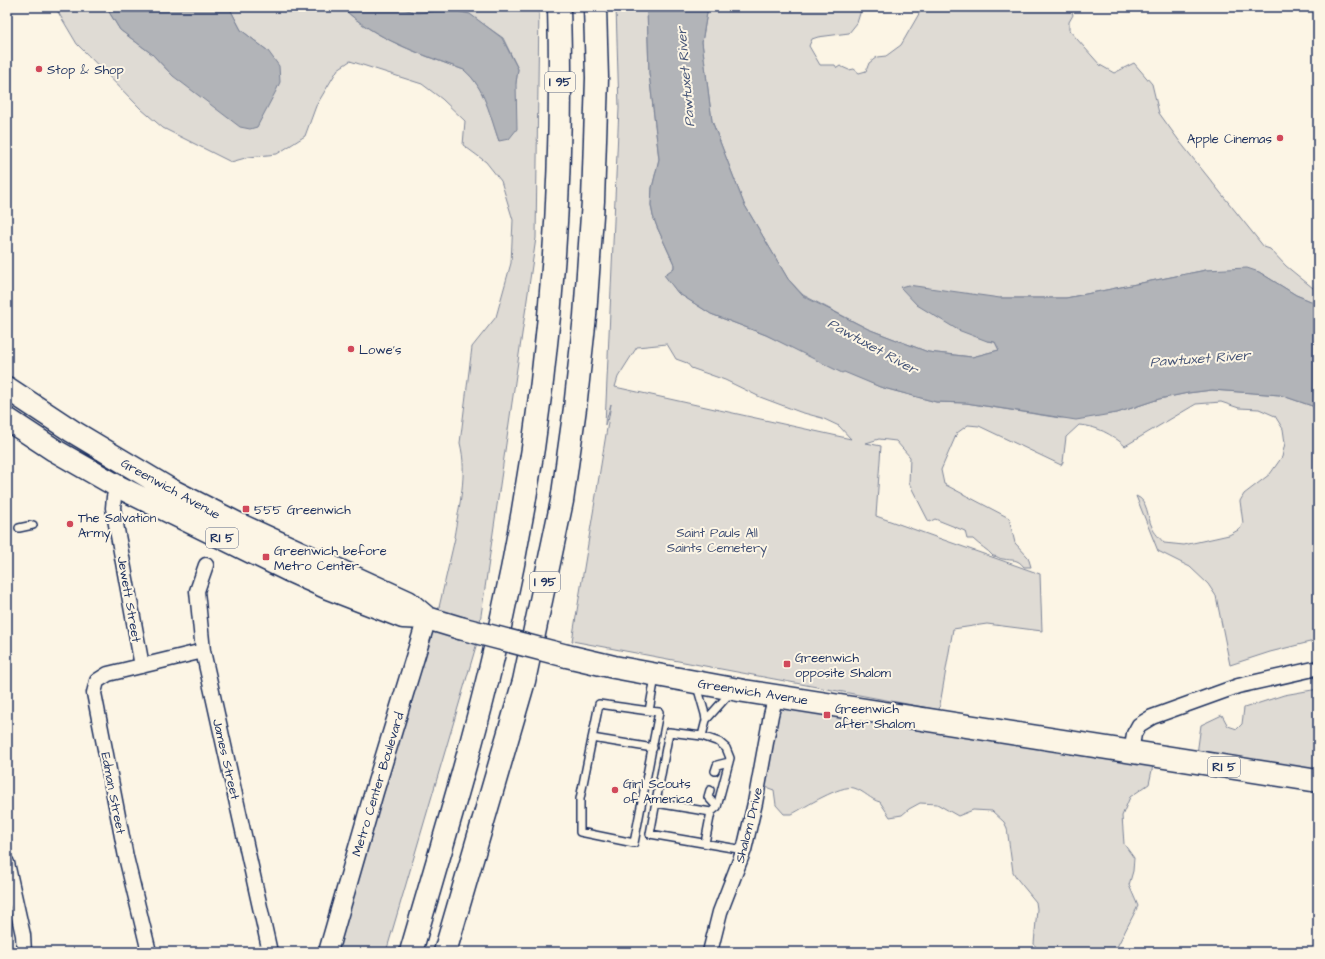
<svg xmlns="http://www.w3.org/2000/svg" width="1325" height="959" viewBox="0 0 1325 959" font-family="'Architects Daughter',sans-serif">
  <rect width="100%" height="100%" fill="#fcf5e5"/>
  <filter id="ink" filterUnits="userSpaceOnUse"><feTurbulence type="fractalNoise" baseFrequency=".025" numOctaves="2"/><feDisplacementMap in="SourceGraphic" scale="8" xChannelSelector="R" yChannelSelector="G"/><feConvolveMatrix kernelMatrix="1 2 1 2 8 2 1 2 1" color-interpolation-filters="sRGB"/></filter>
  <g filter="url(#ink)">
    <path fill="#dfdbd4" stroke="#7d8599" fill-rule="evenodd" d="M55 7H106L120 30 152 54 173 76 268 51 241 30 229 7H342C373 39 423 55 464 70 485 87 491 117 499 141L516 83 518 69 503 38 469 14 452 10 417 13 398 7H539L536 238 479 629V636L386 952H328L437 616 455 538 454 537C459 506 468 474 460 443L472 347 496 317 511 263 513 220 501 181 486 162 463 145 465 121 442 99 422 84 350 61 338 69 316 106 305 136 277 154 249 157 231 162 163 128 141 109 77 44Z
      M616 7H647L649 73 659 159 652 188 651 205 653 216 657 227 674 264V268L665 275 678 293 711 314 766 335 880 387 936 402 966 403 1060 418 1117 413 1159 399 1188 393 1212 390 1280 395 1318 408V640L1270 652 1230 665 1216 596 1208 584 1190 567 1158 551 1136 496C1148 500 1147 517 1152 527 1154 533 1160 538 1164 543L1184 545 1229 535 1240 529 1243 523 1240 501 1244 494 1270 474 1282 457 1285 443 1283 429 1275 416 1259 409 1239 408 1221 402 1196 404 1125 446C1112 434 1096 426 1079 425L1066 437 1063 462 1061 465 979 426 968 425 957 433 941 470 944 484 1009 518 1015 543 1028 557 1031 567H1024C1017 558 1013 561 1003 559 999 559 998 556 993 556 987 549 980 546 973 539H967L965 531 935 519 929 522 909 483 910 457 896 441 879 439 866 443 881 446 876 516 1040 574 1042 631 987 624 953 629 939 710 572 641 611 404 605 425 619 108ZM667 344 676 359 687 363 691 368 725 380 760 397 800 412 822 418 839 426 851 439 615 387 618 377 637 347Z
      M708 7H862L857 23 849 33 818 37 812 39 809 46 820 65H835L837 68 840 66 849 70 854 69 859 73 866 71 869 63 877 57 886 56 901 45 920 12 922 10 921 7H1070L1073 15 1069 22V30L1100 65 1114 73 1134 63 1152 84 1159 113 1180 142 1264 247 1270 249 1286 266 1313 288 1318 289V304L1296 295 1259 272 1206 270 1066 298H1000L987 341 995 342 999 350 972 357 928 352 868 329 803 295 788 279 744 204 712 121 702 42Z
      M1318 689V773L1197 754 1201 725 1222 715 1228 726 1237 729 1242 724 1244 708 1284 695Z
      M776 697 1155 756 1149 784 1130 797 1122 816 1124 844 1134 858 1133 871 1129 885 1138 906 1117 947 1105 952H1039L1034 944 1037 909 1036 902 1018 880 1013 872 1007 828 1004 822 992 811 973 810 958 816 937 804 920 803 909 809 902 815 890 817 880 802C871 800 864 791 854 788 841 784 805 807 792 814H784L776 805 774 790 754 783Z"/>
    <path fill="#b2b4b8" stroke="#767f94" d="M106 7H229L241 30 268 51 279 66 280 82 276 91 257 127 250 129 240 127 173 76 152 54 120 30Z
      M342 7H398L417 13 452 10 470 14 502 38 518 69 516 83 517 129 509 139 499 141C490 117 485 87 464 70 424 55 373 39 342 7Z
      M647 7H708L702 42 712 121 744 204 788 279 803 296 868 329 928 352 972 357 999 350 995 342 987 341 958 330 917 305 900 287 908 285 1000 298H1066L1206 270 1247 268 1259 272 1296 295 1318 304V408L1280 395 1212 390 1188 393 1159 399 1117 413 1076 420 966 403 936 402 880 387 844 372 842 373 766 335 711 314 678 293 664 275 674 268V264L657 227 653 216 651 205 652 188 659 159 649 73Z"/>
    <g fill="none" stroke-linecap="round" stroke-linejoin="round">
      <g stroke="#1b2f5e" stroke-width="10">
        <path id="service" d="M19 528 33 525
          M697 686 705 714 706 720 731 692
          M649 711 659 712 634 843 580 832V799L599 704 649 711 655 677
          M706 720 702 736 669 732 650 834 744 850
          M702 736 719 742 726 748 730 758 717 807 711 812 705 843
          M592 738 653 748
          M715 771 717 765 729 762
          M710 790 708 797 717 807
          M656 803 711 812"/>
      </g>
      <g stroke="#1b2f5e" stroke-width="17">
        <path id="minor" d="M117 486 114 497 113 508 142 666
          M206 565 197 591 203 651 270 952
          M1131 752 1134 734 1139 725 1152 717 1238 686 1318 668
          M7 863 23 935 24 952
          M149 952 126 857 94 693 97 681 108 674 203 651
          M710 952 720 912 744 850 755 803 771 715 776 695"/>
      </g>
      <g stroke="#1b2f5e" stroke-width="21">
        <path id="tertiary" d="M328 952 374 792 427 618"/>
      </g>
      <g stroke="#1b2f5e" stroke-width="25">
        <path id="primary" d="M7 388 72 431 169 489 238 524 408 602 427 618
          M7 419 54 450 117 486 288 570 328 588 403 617 427 618 460 628
          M567 656 614 667 744 691 1318 781"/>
      </g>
      <g stroke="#1b2f5e" stroke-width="25">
        <path id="motorway" d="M411 952C442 845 475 739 499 631 545 426 565 216 559 7
          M445 952 524 681 562 501 575 408 585 316 593 201 597 78 595 7"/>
      </g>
      <use href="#service" stroke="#fcf5e5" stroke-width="7"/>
      <use href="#minor" stroke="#fcf5e5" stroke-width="14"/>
      <use href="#tertiary" stroke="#fcf5e5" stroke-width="18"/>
      <use href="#primary" stroke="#fcf5e5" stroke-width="22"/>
      <use href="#motorway" stroke="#fcf5e5" stroke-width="22"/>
      <g stroke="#1b2f5e" stroke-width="25" stroke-linecap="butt">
        <path id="primary-bridge" d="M460 628 567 656"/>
      </g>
      <use href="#primary-bridge" stroke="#fcf5e5" stroke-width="22"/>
    </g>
  </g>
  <g fill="#d1495b" stroke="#fcf5e5" stroke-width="1.5">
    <circle cx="39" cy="69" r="4"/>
    <circle cx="1280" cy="138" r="4"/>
    <circle cx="351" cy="349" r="4"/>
    <rect x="242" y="505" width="8" height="8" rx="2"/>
    <circle cx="70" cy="524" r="4"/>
    <rect x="262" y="553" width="8" height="8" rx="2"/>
    <rect x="783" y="660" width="8" height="8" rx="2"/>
    <rect x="823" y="711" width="8" height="8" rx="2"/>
    <circle cx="615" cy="790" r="4"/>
  </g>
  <g text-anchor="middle" stroke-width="4" stroke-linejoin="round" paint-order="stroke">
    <g fill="#fcf5e5" stroke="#5e6a86" stroke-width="1">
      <rect x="545" y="72" width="30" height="20" rx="3"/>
      <rect x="206" y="528" width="32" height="20" rx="3"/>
      <rect x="530" y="572" width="30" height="20" rx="3"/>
      <rect x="1208" y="757" width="32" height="20" rx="3"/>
    </g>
    <g font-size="12" font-weight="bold" fill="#1b2f5e">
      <text x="560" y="86">I 95</text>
      <text x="222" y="542">RI 5</text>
      <text x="545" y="586">I 95</text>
      <text x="1224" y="771">RI 5</text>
    </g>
    <g font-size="13" fill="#1b2f5e" stroke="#fcf5e5" text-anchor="start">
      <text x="47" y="74">Stop &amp; Shop</text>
      <text x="1272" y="143" text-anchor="end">Apple Cinemas</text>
      <text x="359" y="354">Lowe's</text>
      <text x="254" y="514">555 Greenwich</text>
      <text x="78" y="522">The Salvation<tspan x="78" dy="15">Army</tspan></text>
      <text x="274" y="555">Greenwich before<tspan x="274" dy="15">Metro Center</tspan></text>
      <text x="795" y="662">Greenwich<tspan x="795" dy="15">opposite Shalom</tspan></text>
      <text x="835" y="713">Greenwich<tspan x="835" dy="15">after Shalom</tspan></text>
      <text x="623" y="788">Girl Scouts<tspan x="623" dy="15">of America</tspan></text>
    </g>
    <g font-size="13" fill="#1b2f5e" stroke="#fcf5e5">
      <text transform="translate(171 488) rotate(29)" y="5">Greenwich Avenue</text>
      <text transform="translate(130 599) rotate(80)" y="5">Jewett Street</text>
      <text transform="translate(753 691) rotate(9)" y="5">Greenwich Avenue</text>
      <text transform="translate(227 759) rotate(77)" y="5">James Street</text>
      <text transform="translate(377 784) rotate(-73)" y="5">Metro Center Boulevard</text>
      <text transform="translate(114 793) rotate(79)" y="5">Edman Street</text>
      <text transform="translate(748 825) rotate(-76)" y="5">Shalom Drive</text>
    </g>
    <g font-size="13" fill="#425176" stroke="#fcf5e5">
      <text x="717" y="537">Saint Pauls All<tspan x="717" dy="15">Saints Cemetery</tspan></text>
    </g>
    <g font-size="14" font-style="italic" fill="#485779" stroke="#fcf5e5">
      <text transform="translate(685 77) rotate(-95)" y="5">Pawtuxet River</text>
      <text transform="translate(873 346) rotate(29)" y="5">Pawtuxet River</text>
      <text transform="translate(1200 358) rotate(-4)" y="5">Pawtuxet River</text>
    </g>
  </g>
  <rect width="1325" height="959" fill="none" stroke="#fcf5e5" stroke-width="24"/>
  <rect x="12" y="12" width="1301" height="935" fill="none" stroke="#1b2f5e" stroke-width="1.5" filter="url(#ink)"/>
</svg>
